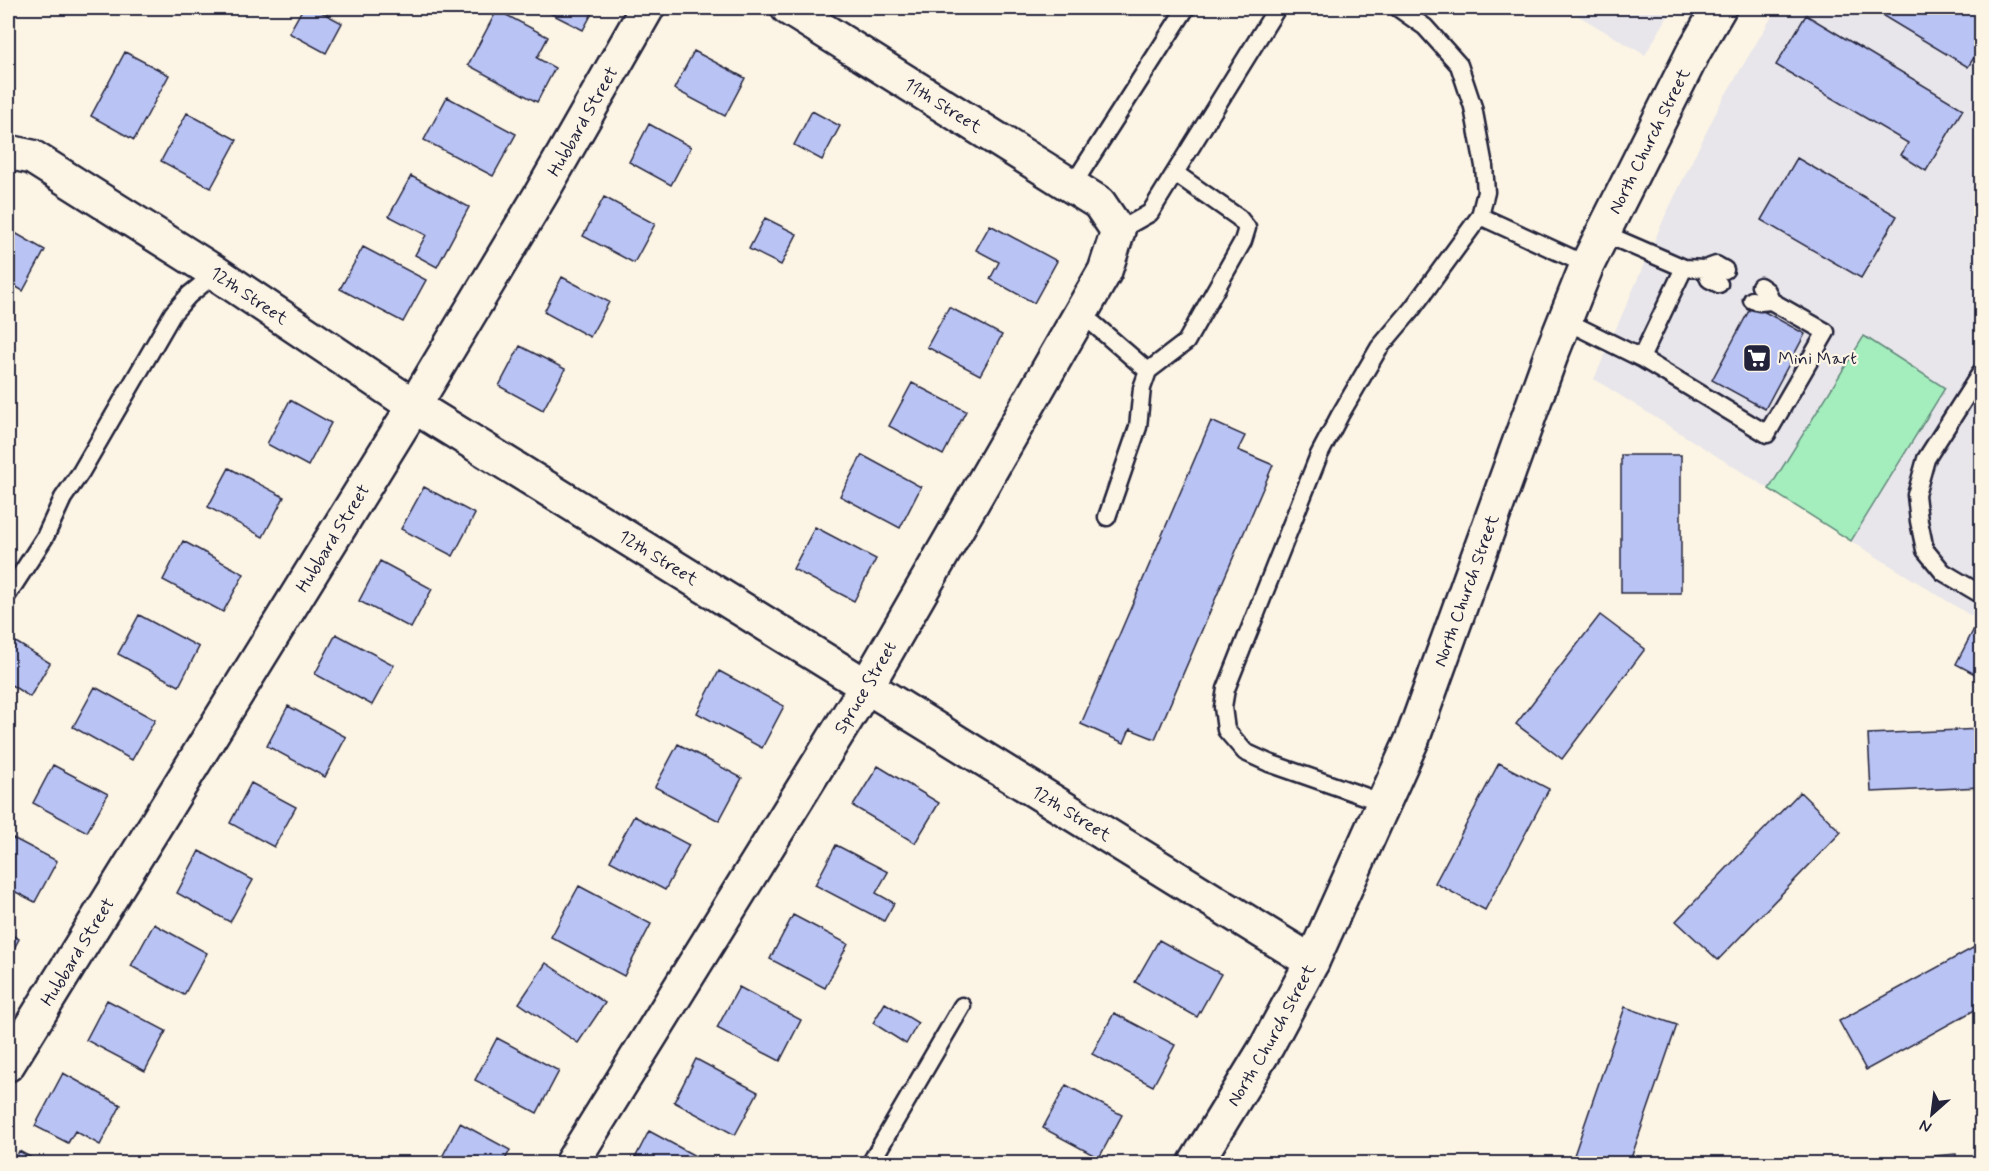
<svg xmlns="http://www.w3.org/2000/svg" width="1989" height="1171" viewBox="0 0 1989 1171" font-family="Mynerve,sans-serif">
  <rect width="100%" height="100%" fill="#fcf5e5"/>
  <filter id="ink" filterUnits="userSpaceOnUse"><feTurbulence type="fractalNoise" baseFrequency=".0167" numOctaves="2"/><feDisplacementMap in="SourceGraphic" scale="12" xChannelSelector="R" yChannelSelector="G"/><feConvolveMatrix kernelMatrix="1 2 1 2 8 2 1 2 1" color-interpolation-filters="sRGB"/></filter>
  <g filter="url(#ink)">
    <path fill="#e8e6ea" d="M1565 8H1673L1645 55Z
      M1777 8H1981V622L1851 541 1945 388 1864 337 1769 489 1594 379 1665 216 1720 104Z"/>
    <path fill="#a4eebd" stroke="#63887c" stroke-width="1.5" d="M1864 336 1945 388 1851 541 1769 489Z"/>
    <path fill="#b9c3f4" stroke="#22223b" stroke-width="1.5" d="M303 8H314L342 23 326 53 289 33Z
      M540 8H595L583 30Z
      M1870 8H1982V45L1968 67Z
      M497 10 548 37 537 58 555 68 537 102 468 65Z
      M1806 15 1963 109 1926 171 1901 155 1908 143 1776 65Z
      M694 51 745 78 725 116 674 89Z
      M125 52 169 75 134 140 91 116Z
      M447 97 516 134 493 176 424 140Z
      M812 111 840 126 822 160 794 145Z
      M187 113 237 140 211 188 161 161Z
      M649 124 691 147 671 185 629 162Z
      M1797 158 1897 216 1861 278 1761 220Z
      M411 176 469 207 437 267 415 255 426 235 389 216Z
      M604 197 655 224 634 263 583 236Z
      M765 218 797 234 781 265 749 249Z
      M990 225 1057 261 1034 303 990 279 999 262 976 250Z
      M8 229 45 250 23 291 8 282Z
      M363 247 426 280 403 322 340 289Z
      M562 277 609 302 590 337 544 312Z
      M1752 305 1805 334 1765 409 1712 380Z
      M949 307 1002 335 980 375 927 347Z
      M520 346 565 369 543 410 499 386Z
      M912 383 966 411 943 455 889 426Z
      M290 400 331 423 308 466 267 444Z
      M1211 421 1245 436 1238 450 1273 465 1155 739 1130 729 1124 743 1081 724Z
      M862 455 921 487 900 528 840 496Z
      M1621 455H1681V593H1621Z
      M229 468 284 497 263 537 208 507Z
      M424 487 475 514 453 556 401 529Z
      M815 527 876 559 854 601 793 569Z
      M183 541 244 574 223 612 163 580Z
      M380 561 432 589 411 628 359 601Z
      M139 615 199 647 179 686 118 654Z
      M1600 615 1645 649 1562 759 1516 724Z
      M1976 625 1982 628V678L1956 664Z
      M336 634 394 665 372 705 315 674Z
      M14 641 50 663 30 697 8 683V653Z
      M719 671 784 706 762 748 697 713Z
      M95 687 155 720 132 760 73 727Z
      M288 706 346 737 325 777 267 746Z
      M1982 729V787L1871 792 1868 734Z
      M678 744 742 778 719 821 655 787Z
      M1499 763 1549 789 1485 910 1435 883Z
      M53 765 108 794 87 832 33 803Z
      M878 766 939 803 915 843 853 806Z
      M251 783 296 807 274 847 230 823Z
      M1800 792 1841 832 1718 960 1676 921Z
      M634 816 689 845 665 890 610 861Z
      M13 838 57 861 35 902 8 888V848Z
      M836 845 888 872 876 893 894 903 884 921 815 885Z
      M199 851 253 880 230 922 177 893Z
      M579 886 651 924 624 976 551 937Z
      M793 915 848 944 825 988 770 959Z
      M154 924 207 953 184 995 131 966Z
      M8 933 19 939 8 960Z
      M1159 940 1221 974 1197 1017 1135 982Z
      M1982 943V1006L1866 1070 1839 1021Z
      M546 963 605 1003 578 1043 519 1003Z
      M739 987 801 1020 780 1061 717 1028Z
      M107 1000 166 1031 145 1071 86 1040Z
      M885 1003 918 1023 906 1044 873 1023Z
      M1625 1007 1677 1025 1629 1164H1571Z
      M1114 1013 1175 1045 1153 1086 1092 1054Z
      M497 1038 559 1071 537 1113 475 1080Z
      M696 1059 758 1092 735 1135 674 1102Z
      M63 1073 121 1105 100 1145 75 1131 68 1143 35 1126Z
      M1066 1085 1122 1115 1099 1158 1043 1128Z
      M460 1123 510 1150 503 1164H449L441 1159Z
      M649 1131 710 1164H632Z
      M19 1151 43 1164H13Z
      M1956 1154 1957 1164H1842Z"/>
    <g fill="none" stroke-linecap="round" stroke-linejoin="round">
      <g stroke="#22223b" stroke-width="21">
        <path id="service" d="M1072 186 1186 8
          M1480 216 1587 265
          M1118 231 1150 213 1277 8
          M1603 233 1684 268 1705 269 1716 265 1725 270
          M1705 269 1709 279 1719 284
          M1752 300 1760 302 1771 301
          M1081 313 1148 371 1186 342 1243 241 1247 228 1239 218 1175 173
          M1564 320 1641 358 1767 434 1826 332 1771 301 1767 291 1760 286
          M1641 358 1684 268
          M1982 371 1926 459 1916 495 1919 521 1925 550 1943 572 1982 595
          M1107 517 1138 427 1142 388 1148 371
          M8 594 45 537 63 498 81 472 173 313 189 295 216 273
          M1384 803 1269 763 1245 752 1226 730 1223 707 1226 689 1319 455 1340 415 1379 348 1412 309 1480 216 1486 192 1484 166 1473 107 1459 65 1425 27 1398 8
          M870 1164 962 1006"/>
      </g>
      <g stroke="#22223b" stroke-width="38">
        <g id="minor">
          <path id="s1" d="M8 152 32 157 216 273 414 406 1312 962"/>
          <path id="s2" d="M8 1064 414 406 541 194 647 8"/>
          <path id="s3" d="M571 1164 866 687 1105 271 1118 231 1099 203 788 8"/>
        </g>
      </g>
      <g stroke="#22223b" stroke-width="38">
        <g id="secondary">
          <path id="s4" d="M1195 1164 1267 1046 1312 962 1412 740 1551 355 1587 265 1694 51 1719 8"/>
        </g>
      </g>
      <use href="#service" stroke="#fcf5e5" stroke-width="16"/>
      <use href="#minor" stroke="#fcf5e5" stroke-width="33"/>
      <use href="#secondary" stroke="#fcf5e5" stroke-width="33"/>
    </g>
  </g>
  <defs>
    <g id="supermarket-square" transform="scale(1.5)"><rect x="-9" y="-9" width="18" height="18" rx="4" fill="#22223b" stroke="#fcf5e5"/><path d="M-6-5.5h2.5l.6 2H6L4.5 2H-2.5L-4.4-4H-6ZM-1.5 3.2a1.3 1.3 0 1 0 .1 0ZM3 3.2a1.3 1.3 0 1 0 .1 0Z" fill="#fff"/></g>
  </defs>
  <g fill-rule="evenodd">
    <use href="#supermarket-square" x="1757" y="358"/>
  </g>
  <g text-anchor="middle" stroke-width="4.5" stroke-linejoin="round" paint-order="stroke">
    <g font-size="18" fill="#22223b" stroke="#fcf5e5">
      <text transform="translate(943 105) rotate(32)" y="6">11th Street</text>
      <text dy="6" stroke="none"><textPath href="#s2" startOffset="1104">Hubbard Street</textPath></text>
      <text dy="6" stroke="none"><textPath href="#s4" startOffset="1122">North Church Street</textPath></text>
      <text dy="6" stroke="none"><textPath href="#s1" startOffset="282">12th Street</textPath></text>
      <text dy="6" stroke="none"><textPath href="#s2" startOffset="618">Hubbard Street</textPath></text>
      <text dy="6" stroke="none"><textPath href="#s1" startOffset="768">12th Street</textPath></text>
      <text dy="6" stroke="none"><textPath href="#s4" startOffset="636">North Church Street</textPath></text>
      <text dy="6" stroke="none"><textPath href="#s3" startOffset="560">Spruce Street</textPath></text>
      <text dy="6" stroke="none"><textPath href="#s1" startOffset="1254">12th Street</textPath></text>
      <text dy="6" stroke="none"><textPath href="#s2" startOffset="132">Hubbard Street</textPath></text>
      <text dy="6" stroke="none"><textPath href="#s4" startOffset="150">North Church Street</textPath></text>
    </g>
    <g font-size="18" fill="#22223b" stroke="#fcf5e5" text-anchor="start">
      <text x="1778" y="364">Mini Mart</text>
    </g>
  </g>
  <rect width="1989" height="1171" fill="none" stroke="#fcf5e5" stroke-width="30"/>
  <rect x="15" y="15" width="1959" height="1141" fill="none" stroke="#22223b" stroke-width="2" filter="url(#ink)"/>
  <g transform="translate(1932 1114) rotate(208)" stroke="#fcf5e5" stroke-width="4.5" paint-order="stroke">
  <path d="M0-4.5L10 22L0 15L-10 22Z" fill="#22223b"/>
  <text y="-9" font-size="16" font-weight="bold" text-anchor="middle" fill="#22223b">N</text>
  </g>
</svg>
